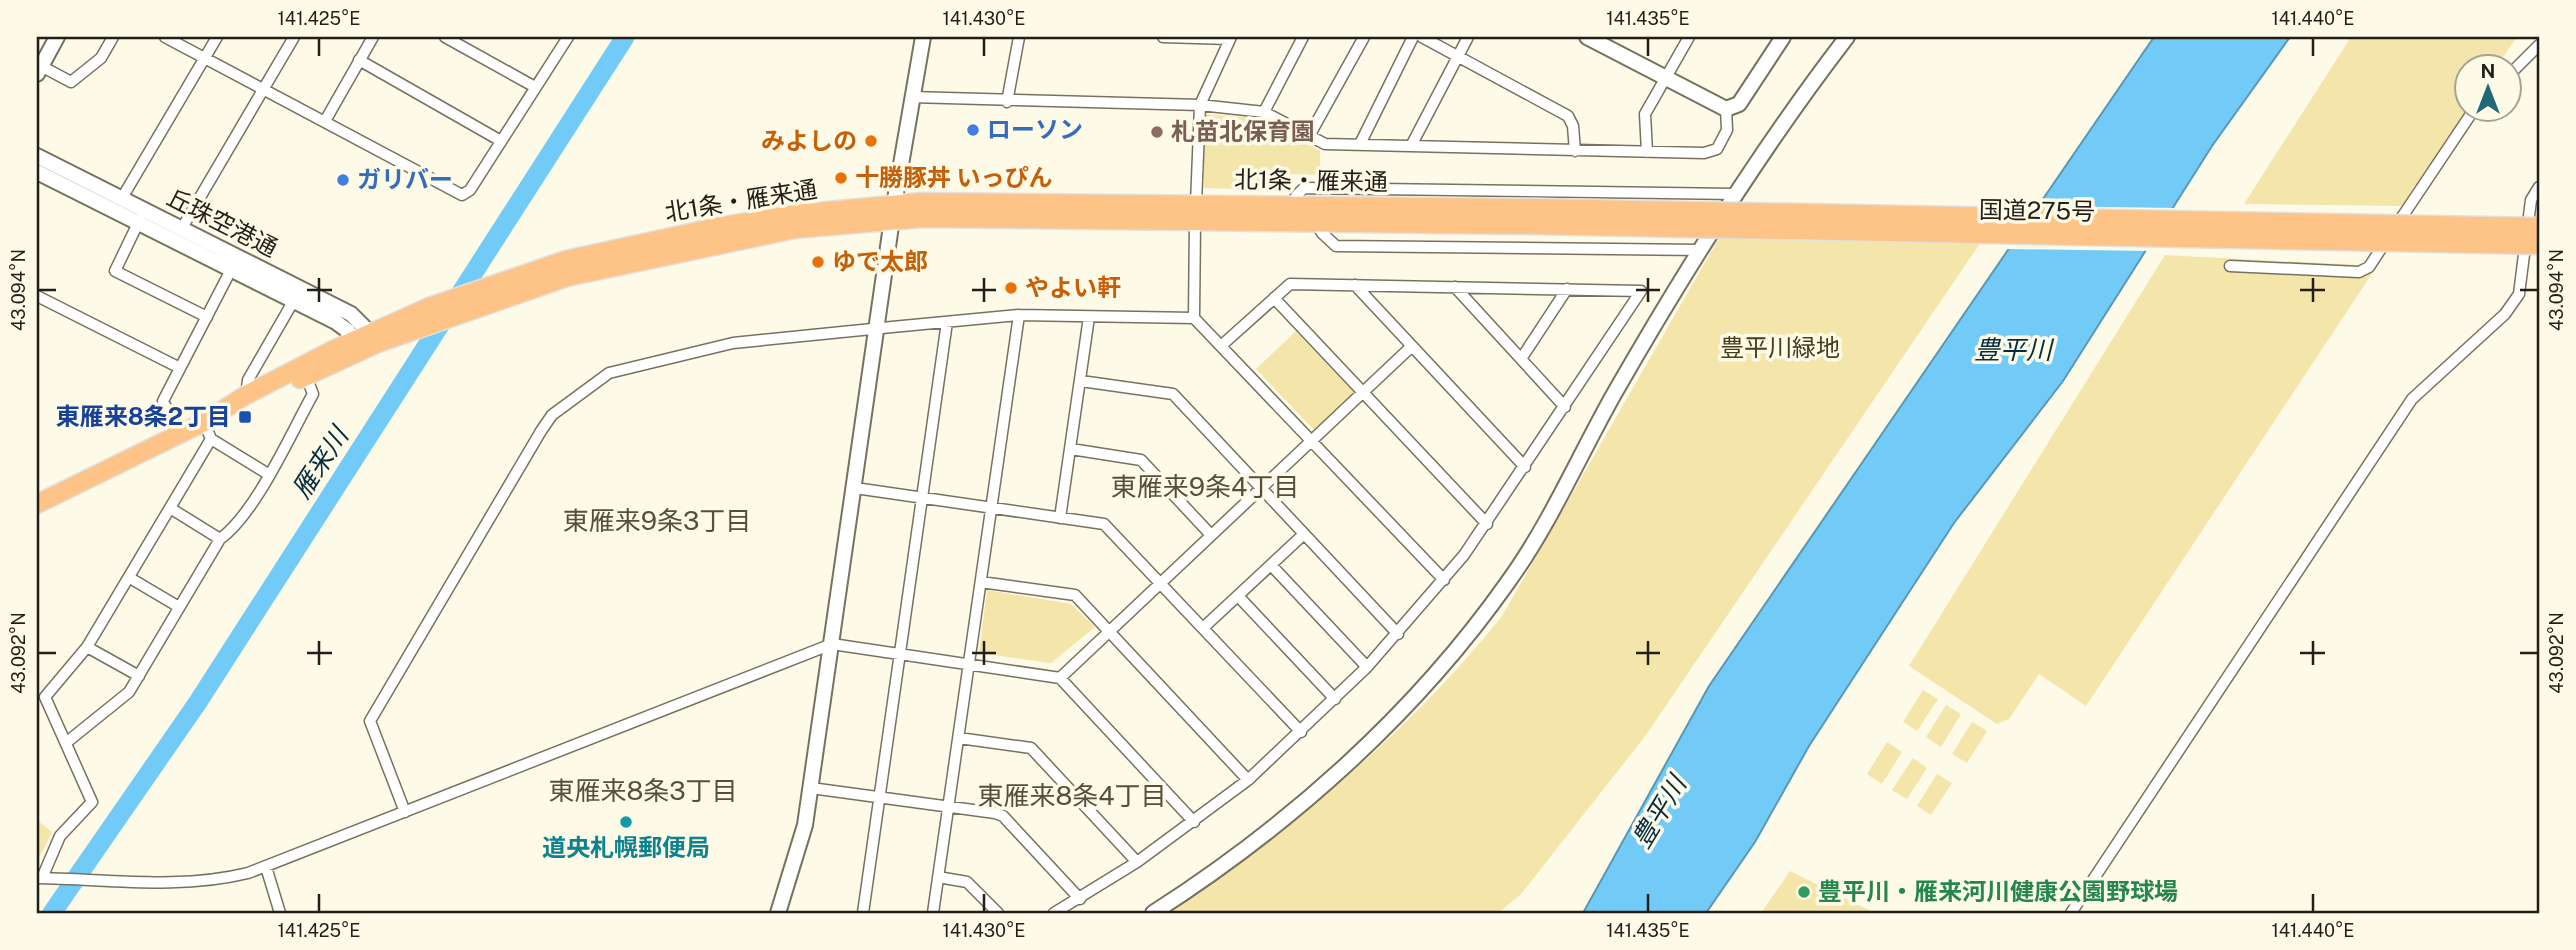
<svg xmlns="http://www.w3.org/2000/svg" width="2576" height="950" viewBox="0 0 2576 950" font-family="'Public Sans','Noto Sans JP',sans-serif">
  <rect width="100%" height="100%" fill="#fefae8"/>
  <path fill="#f4e5ab" d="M2351 37H2517L2497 66H2468L2469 109 2420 183 2413 187 2404 206 2244 204Z
    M1204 114 1260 118 1320 151V175L1289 174 1270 190 1204 188Z
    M1719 238 1983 239 1646 735 1521 894 1498 913H1166C1291 830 1408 734 1502 616Z
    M2165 255 2377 266 2086 706 2039 674 2009 719 1997 724 1909 666Z
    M1296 331 1355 393 1314 430 1256 369Z
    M987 590 1071 604 1095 627 1051 663 979 653Z
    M1923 690 1938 699 1917 731 1903 722Z
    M1946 705 1961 714 1941 747 1926 737Z
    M1972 722 1987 731 1967 763 1952 754Z
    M1887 742 1902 752 1882 784 1867 774Z
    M1913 758 1927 768 1907 799 1892 790Z
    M1937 774 1952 783 1931 815 1917 806Z
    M37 820 52 832 37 862Z
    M1790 871 1875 913H1761Z"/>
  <path fill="#72cbf7" stroke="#5a97b4" stroke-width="2" d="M2154 37H2290L2212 146 2063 381 1954 523 1809 746 1755 842 1706 913H1583L1709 686Z"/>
  <path fill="#fefae8" d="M2036 206 2177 208 2150 251 2006 249Z"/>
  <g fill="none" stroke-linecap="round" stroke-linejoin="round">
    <path stroke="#72cbf7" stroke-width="19" d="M52 913 198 702 625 37"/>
    <g stroke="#77725f" stroke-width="13">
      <path id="street" d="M165 37 462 195 470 190 568 37
        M445 37 535 87
        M1163 37 1230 39
        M1422 37 1568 116 1573 126 1575 151
        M359 60 501 141
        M41 66 71 82 101 58 113 37
        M2510 74 2539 45
        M911 97 1200 105 1264 112 1325 144 1704 153 1717 149 1727 130 1726 109
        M1007 102 1019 37
        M1264 112 1303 37
        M325 121 373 37
        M1309 136 1364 37
        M1360 144 1413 37
        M1411 146 1468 37
        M1647 152 1645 114 1689 37
        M122 198 217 37
        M1196 204 1200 105 1231 37
        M1302 207 1296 196 1304 188 1735 194
        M140 219 115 271 207 317
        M1314 221 1322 233 1336 246 1700 250
        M2396 226 2475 108
        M182 228 294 37
        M2230 266 2359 272 2369 267 2386 241
        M1355 285 1525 467
        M1455 287 1565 407
        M37 296 180 368
        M1274 298 1487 524
        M1194 318 1195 221
        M1521 359 1567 289
        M1081 381 1173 394 1398 634
        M246 395 248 380 294 300
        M179 433 163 401 233 266
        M211 439 268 474
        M1071 449 1141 460 1211 535
        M855 488 1104 524 1301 732
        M170 508 220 539
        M1060 518 1089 317
        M1271 565 1367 667
        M130 578 179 607
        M981 582 1075 595 1248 780
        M1238 596 1335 699
        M1203 628 1304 534
        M87 647 139 676
        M1060 678 1412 346
        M959 738 1031 748 1137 862
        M67 742 129 692 220 539C256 513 290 435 313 394L306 376
        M811 788 995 813 1003 816 1080 899
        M405 812 370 721 541 431 552 415 609 373 733 343 892 327 1019 315 1194 318 1444 580
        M266 867 280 913
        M938 877 967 882 998 913
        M37 878C109 879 178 890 248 873L832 644 1060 678 1194 822
        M42 878 60 836 92 802 45 697 87 647 211 439 204 422
        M863 913 947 322
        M933 913 1019 315
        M1054 913 1137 862 1248 780 1367 667 1464 555 1641 291 1290 284 1222 345
        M2071 913 2412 399 2505 314 2519 294 2531 200 2539 187"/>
    </g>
    <g stroke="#77725f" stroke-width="18">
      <path id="secondary" d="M1587 37 1726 109 1739 104 1783 37
        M37 74 57 37
        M37 156 351 314 376 339
        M37 172 336 322 348 331 358 350
        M778 913 805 825 894 205 923 37
        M1153 913C1289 826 1415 714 1508 582 1550 524 1579 456 1614 394 1685 270 1760 150 1847 37"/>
    </g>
    <g stroke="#e0e0df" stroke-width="21">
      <path id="highway" d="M300 379 378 343 567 277 795 229 923 218 1533 225
        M37 504 204 422 246 395 331 351 429 307 566 260 717 227 797 214 922 202 1534 208"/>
    </g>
    <use href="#street" stroke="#fff" stroke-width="10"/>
    <use href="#secondary" stroke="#fff" stroke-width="14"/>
    <use href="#highway" stroke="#fec386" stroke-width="18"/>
    <g stroke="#e0e0df" stroke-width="21" stroke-linecap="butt">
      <path id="highway-bridge" d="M1534 208 2539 227
        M1533 225 2539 245"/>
    </g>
    <use href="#highway-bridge" stroke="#fec386" stroke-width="18"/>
  </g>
  <path fill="none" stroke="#211f17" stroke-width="2.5" d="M319 38V56M984 38V56M1648 38V56M2313 38V56M319 278V302M984 278V302M1648 278V302M2313 278V302M38 290H56M307 290H332M972 290H996M1636 290H1660M2300 290H2325M2520 290H2538M319 641V665M984 641V665M1648 641V665M2313 641V665M38 653H56M307 653H332M972 653H996M1636 653H1660M2300 653H2325M2520 653H2538M319 894V912M984 894V912M1648 894V912M2313 894V912"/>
  <g fill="#3f7fe0" stroke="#fefae8" stroke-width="2.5">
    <circle cx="973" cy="130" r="7"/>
    <circle cx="343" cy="180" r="7"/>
  </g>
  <circle fill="#8d6e63" stroke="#fefae8" stroke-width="2.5" cx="1157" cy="132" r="7"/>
  <g fill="#e8710a" stroke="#fefae8" stroke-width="2.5">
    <circle cx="871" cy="141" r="7"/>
    <circle cx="841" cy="178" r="7"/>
    <circle cx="818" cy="262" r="7"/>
    <circle cx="1011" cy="288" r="7"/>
  </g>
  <rect fill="#1a4fb4" stroke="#fefae8" stroke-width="2.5" x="238" y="410" width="14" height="14" rx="3.5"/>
  <circle fill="#0f9aa8" stroke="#fefae8" stroke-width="2.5" cx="626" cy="822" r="7"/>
  <circle fill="#2e9e5b" stroke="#fefae8" stroke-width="2.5" cx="1804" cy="892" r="7"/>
  <g text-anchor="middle" stroke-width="7" stroke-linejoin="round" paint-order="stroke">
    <g font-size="24" font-weight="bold" fill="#366cbe" stroke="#fefae8" text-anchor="start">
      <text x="987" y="138">ローソン</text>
      <text x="357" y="188">ガリバー</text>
    </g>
    <g font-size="24" font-weight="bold" fill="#785e54" stroke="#fefae8" text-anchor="start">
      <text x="1171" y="140">札苗北保育園</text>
    </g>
    <g font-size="24" font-weight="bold" fill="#c56008" stroke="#fefae8" text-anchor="start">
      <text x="857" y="149" text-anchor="end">みよしの</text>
      <text x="855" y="186">十勝豚丼 いっぴん</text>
      <text x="832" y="270">ゆで太郎</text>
      <text x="1025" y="296">やよい軒</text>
    </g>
    <g font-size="24" fill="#211f17" stroke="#fefae8">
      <text transform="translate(1311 181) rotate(1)" y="8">北1条・雁来通</text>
      <text transform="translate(741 201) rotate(-9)" y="8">北1条・雁来通</text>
      <text transform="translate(2037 211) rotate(1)" y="8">国道275号</text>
      <text transform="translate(222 223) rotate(27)" y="8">丘珠空港通</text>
    </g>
    <g font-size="24" fill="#453c18" stroke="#fefae8">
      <text x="1780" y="356">豊平川緑地</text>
    </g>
    <g font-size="24" font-weight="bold" fill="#164399" stroke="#fefae8" text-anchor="end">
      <text x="231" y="425">東雁来8条2丁目</text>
    </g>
    <g font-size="24" font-weight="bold" fill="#0d838f" stroke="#fefae8">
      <text x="626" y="856">道央札幌郵便局</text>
    </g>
    <g font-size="24" font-weight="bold" fill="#27864d" stroke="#fefae8" text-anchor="start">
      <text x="1818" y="900">豊平川・雁来河川健康公園野球場</text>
    </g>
    <g font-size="26" font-style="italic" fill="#042e40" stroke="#fefae8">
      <text x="2013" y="359">豊平川</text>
      <text transform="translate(320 463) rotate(-57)" y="9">雁来川</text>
      <text transform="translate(1659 812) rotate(-59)" y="9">豊平川</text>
    </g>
    <g font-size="26" fill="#55503e" stroke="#fefae8">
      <text x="1205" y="496">東雁来9条4丁目</text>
      <text x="657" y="530">東雁来9条3丁目</text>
      <text x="643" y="800">東雁来8条3丁目</text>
      <text x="1072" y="805">東雁来8条4丁目</text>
    </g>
  </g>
  <rect width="2576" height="950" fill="none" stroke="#fefae8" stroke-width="77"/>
  <g transform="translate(2488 88)"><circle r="33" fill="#fefae8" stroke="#a6a294" stroke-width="2"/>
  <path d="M0-5L12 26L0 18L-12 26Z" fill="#226977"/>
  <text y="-10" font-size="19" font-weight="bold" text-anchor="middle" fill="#211f17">N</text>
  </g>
  <rect x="38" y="38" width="2500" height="874" fill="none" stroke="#211f17" stroke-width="2.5"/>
  <g font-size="18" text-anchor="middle" fill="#211f17">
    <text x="319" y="25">141.425°E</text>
    <text x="984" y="25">141.430°E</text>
    <text x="1648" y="25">141.435°E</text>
    <text x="2313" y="25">141.440°E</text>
    <text transform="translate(19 290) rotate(-90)" y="6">43.094°N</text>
    <text transform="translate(2557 290) rotate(-90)" y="6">43.094°N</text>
    <text transform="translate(19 653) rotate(-90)" y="6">43.092°N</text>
    <text transform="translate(2557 653) rotate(-90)" y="6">43.092°N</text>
    <text x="319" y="937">141.425°E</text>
    <text x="984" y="937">141.430°E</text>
    <text x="1648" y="937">141.435°E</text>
    <text x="2313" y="937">141.440°E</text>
  </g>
</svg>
